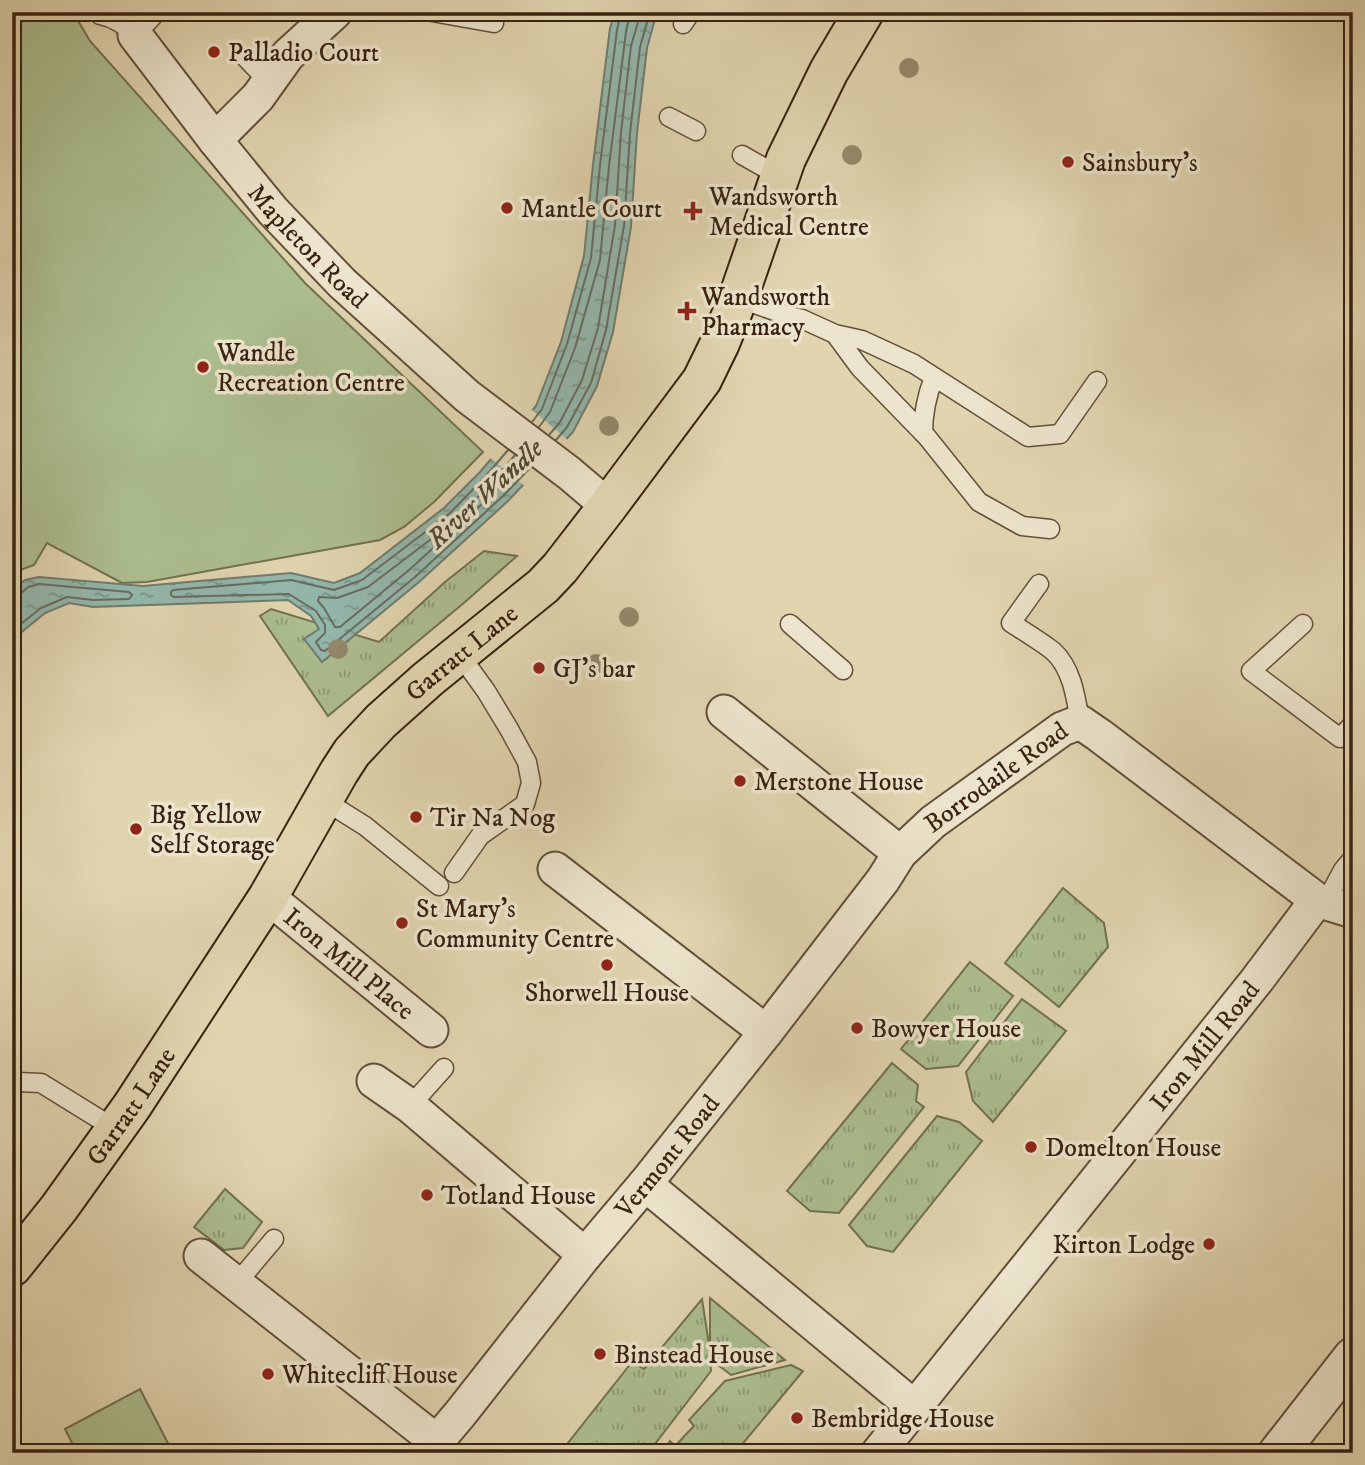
<svg xmlns="http://www.w3.org/2000/svg" width="1365" height="1465" viewBox="0 0 1365 1465" font-family="'IM FELL DW Pica',serif">
  <defs>
    <pattern id="grass-tufts" width="24" height="20" patternUnits="userSpaceOnUse" patternTransform="scale(1.75)"><rect width="24" height="20" fill="#acbe90"/><path d="M3 7l-1-3M5 7V3M7 7l1-3M15 17l-1-3M17 17v-4M19 17l1-3" fill="none" stroke="#8d9a74"/></pattern>
    <pattern id="water-ripples" width="26" height="14" patternUnits="userSpaceOnUse" patternTransform="scale(1.75)"><rect width="26" height="14" fill="#94b8ae"/><path d="M2 4q2-2 4 0t4 0M15 11q2-2 4 0t4 0" fill="none" stroke="#7a958c"/></pattern>
  </defs>
  <rect width="100%" height="100%" fill="#e1d5b0"/>
  <filter id="stains"><feTurbulence type="fractalNoise" baseFrequency=".00286" numOctaves="4"/><feColorMatrix values="0 0 0 0 .2 0 0 0 0 .09 0 0 0 0 .02 0 0 0 .5 -.17"/></filter>
  <radialGradient id="worn" r=".72"><stop offset=".6" stop-color="#630" stop-opacity="0"/><stop offset="1" stop-color="#630" stop-opacity=".3"/></radialGradient>
  <path fill="url(#grass-tufts)" stroke="#727050" stroke-width="2" d="M484 551 517 556 465 602 328 716 260 616 271 609 379 642 445 582Z
    M1063 888 1104 923 1108 947 1059 1007 1005 963Z
    M970 962 1013 996 958 1066 926 1069 901 1049Z
    M1022 999 1066 1031 993 1122 973 1101 966 1072Z
    M892 1063 918 1085 916 1101 924 1107 839 1213 810 1211 787 1191Z
    M937 1116 959 1122 982 1141 893 1252 867 1246 849 1225Z
    M225 1189 262 1222 243 1248 224 1250 194 1227Z
    M710 1298 785 1360 731 1375 710 1359 711 1371 648 1453H560L632 1362 644 1369 702 1299 710 1351Z
    M791 1365 803 1371 735 1453H662L670 1441 675 1446 694 1426 689 1420 725 1381Z"/>
  <path fill="#acbe90" stroke="#727050" stroke-width="2" d="M31 12H73L90 41 305 283 483 452 434 502 404 527 380 540 147 582 122 583 47 543 34 565 12 573V32Z
    M140 1389 173 1453H77L65 1429Z"/>
  <path fill="url(#water-ripples)" stroke="#6f7c6f" stroke-width="2" d="M615 12H657L647 48 637 133 631 227 613 332 597 386 573 432 508 501 419 582 322 662 304 639 319 629 311 616 288 600 93 607 69 603 45 613 12 640V591L25 580 39 577 143 586 291 573 334 583 360 573 444 508 480 472 536 406 561 342 584 256 593 165 610 28Z"/>
  <path fill="#e1d5b0" d="M530 408 569 441 526 487 489 457Z"/>
  <g fill="none" stroke-linecap="round" stroke-linejoin="round">
    <path stroke="#666d60" stroke-width="2" d="M532 422 542 409 567 344 591 258 600 165 617 30 621 12
      M539 427 550 412 575 348 600 260 609 166 626 32 630 12
      M549 435 560 422 582 380 598 328 615 225 621 132 631 46 641 12
      M556 440 567 427 591 383 606 330 624 226 630 133 640 47 650 12
      M508 450 485 477 449 514 362 580 334 590 291 580 173 590 171 592V595L174 597 289 594 316 611 325 625V633L316 642 321 650 325 651 415 577 503 496 531 467
      M515 455 492 483 463 512 464 517H468L497 490 524 462
      M451 524 454 527 453 530 409 570 340 627H335L324 608 318 601 319 597 337 598 368 587Z
      M12 596 19 595 28 587 39 584 129 592 132 595 129 599 93 600 67 597 41 608 12 631"/>
    <g stroke="#624f39" stroke-width="21">
      <path id="service" d="M432 12 494 23
        M100 15C115 18 124 25 135 35L154 15
        M683 24 691 12
        M245 57 268 81
        M669 117 696 131
        M742 155 779 176
        M738 298 786 315 802 319 835 334 862 340 914 364 1028 437 1060 434 1097 381
        M835 334 860 368 927 437 979 502 1022 526 1050 529
        M923 433C923 414 927 395 934 377
        M1039 584 1011 623C1025 632 1040 641 1053 651 1072 668 1076 698 1080 722
        M790 624 843 670
        M1303 624 1251 671 1340 738 1353 724
        M325 798 341 811 365 826 439 886
        M454 873 480 836 525 804 531 783 527 762 509 729 486 691 460 655
        M1325 903 1343 870 1353 858
        M12 1084 17 1082 41 1083 117 1130
        M410 1106 444 1068
        M236 1284 274 1239"/>
    </g>
    <g stroke="#624f39" stroke-width="37">
      <g id="minor">
        <path id="s1" d="M135 35 215 140 273 211 342 283 467 396 569 473 608 506"/>
        <path d="M215 140 258 97 288 55 335 12"/>
        <path d="M724 712 900 853"/>
        <path d="M555 869 766 1032"/>
        <path id="s2" d="M268 897 431 1030"/>
        <path d="M374 1081 410 1106 585 1255"/>
        <path d="M645 1184 914 1407"/>
        <path d="M201 1256 436 1441"/>
        <path id="s3" d="M427 1453 460 1414 585 1255 645 1184 766 1032 883 880 900 853 933 822 1062 729 1080 722 1099 735 1317 900 1353 911"/>
        <path id="s4" d="M878 1453 1257 980 1317 900"/>
      </g>
    </g>
    <g stroke="#624f39" stroke-width="42">
      <path id="tertiary" d="M1278 1453 1353 1357"/>
    </g>
    <g stroke="#382211" stroke-width="42">
      <g id="primary">
        <path id="s5" d="M12 1267 59 1208 132 1106 268 897 339 772 352 752 381 721 428 679 543 586 560 568 608 506 702 380 720 343 738 298 786 159 829 71 864 12"/>
      </g>
    </g>
    <use href="#service" stroke="#ece4cc" stroke-width="18"/>
    <use href="#minor" stroke="#ece4cc" stroke-width="33"/>
    <use href="#tertiary" stroke="#ece4cc" stroke-width="38"/>
    <use href="#primary" stroke="#e1d5b0" stroke-width="38"/>
  </g>
  <g fill="#94886a">
    <circle cx="909" cy="68" r="10"/>
    <circle cx="852" cy="155" r="10"/>
    <circle cx="609" cy="426" r="10"/>
    <circle cx="629" cy="617" r="10"/>
    <circle cx="338" cy="649" r="10"/>
    <circle cx="596" cy="664" r="10"/>
  </g>
  <g fill="#8f2418" stroke="#ece4cc" stroke-width="2.5">
    <circle cx="214" cy="52" r="7"/>
    <circle cx="1068" cy="162" r="7"/>
    <circle cx="507" cy="208" r="7"/>
    <path d="M689.5 200.5h7v7h7v7h-7v7h-7v-7h-7v-7h7z"/>
    <path d="M683.5 300.5h7v7h7v7h-7v7h-7v-7h-7v-7h7z"/>
    <circle cx="203" cy="367" r="7"/>
    <circle cx="539" cy="668" r="7"/>
    <circle cx="740" cy="781" r="7"/>
    <circle cx="416" cy="817" r="7"/>
    <circle cx="136" cy="829" r="7"/>
    <circle cx="402" cy="923" r="7"/>
    <circle cx="607" cy="965" r="7"/>
    <circle cx="857" cy="1028" r="7"/>
    <circle cx="1031" cy="1147" r="7"/>
    <circle cx="427" cy="1195" r="7"/>
    <circle cx="1209" cy="1244" r="7"/>
    <circle cx="600" cy="1354" r="7"/>
    <circle cx="268" cy="1374" r="7"/>
    <circle cx="797" cy="1418" r="7"/>
  </g>
  <g text-anchor="middle" stroke-width="7" stroke-linejoin="round" paint-order="stroke">
    <g font-size="26" fill="#382211" stroke="#ece4cc" text-anchor="start">
      <text x="228" y="61">Palladio Court</text>
      <text x="1082" y="171">Sainsbury's</text>
      <text x="709" y="205">Wandsworth<tspan x="709" dy="30">Medical Centre</tspan></text>
      <text x="521" y="217">Mantle Court</text>
      <text x="701" y="305">Wandsworth<tspan x="701" dy="30">Pharmacy</tspan></text>
      <text x="217" y="361">Wandle<tspan x="217" dy="30">Recreation Centre</tspan></text>
      <text x="553" y="677">GJ's bar</text>
      <text x="754" y="790">Merstone House</text>
      <text x="150" y="823">Big Yellow<tspan x="150" dy="30">Self Storage</tspan></text>
      <text x="430" y="826">Tir Na Nog</text>
      <text x="416" y="917">St Mary's<tspan x="416" dy="30">Community Centre</tspan></text>
      <text x="607" y="1001" text-anchor="middle">Shorwell House</text>
      <text x="871" y="1037">Bowyer House</text>
      <text x="1045" y="1156">Domelton House</text>
      <text x="441" y="1204">Totland House</text>
      <text x="1195" y="1253" text-anchor="end">Kirton Lodge</text>
      <text x="614" y="1363">Binstead House</text>
      <text x="282" y="1383">Whitecliff House</text>
      <text x="811" y="1427">Bembridge House</text>
    </g>
    <g font-size="26" fill="#382211" stroke="#ece4cc">
      <text dy="9" stroke="none"><textPath href="#s1" startOffset="273">Mapleton Road</textPath></text>
      <text dy="9" stroke="none"><textPath href="#s5" startOffset="766">Garratt Lane</textPath></text>
      <text dy="9" stroke="none"><textPath href="#s3" startOffset="887">Borrodaile Road</textPath></text>
      <text dy="9" stroke="none"><textPath href="#s2" startOffset="105">Iron Mill Place</textPath></text>
      <text dy="9" stroke="none"><textPath href="#s4" startOffset="522">Iron Mill Road</textPath></text>
      <text dy="9" stroke="none"><textPath href="#s5" startOffset="200">Garratt Lane</textPath></text>
      <text dy="9" stroke="none"><textPath href="#s3" startOffset="382">Vermont Road</textPath></text>
    </g>
    <g font-size="28" font-style="italic" fill="#4f4838" stroke="#ece4cc">
      <text transform="translate(484 493) rotate(-43)" y="10">River Wandle</text>
    </g>
  </g>
  <rect width="1365" height="1465" fill="none" stroke="#e1d5b0" stroke-width="42"/>
  <rect x="14" y="14" width="1337" height="1437" fill="none" stroke="#382211" stroke-width="3.5"/>
  <rect x="21" y="21" width="1323" height="1423" fill="none" stroke="#382211" stroke-width="2"/>
  <rect width="100%" height="100%" filter="url(#stains)"/>
  <rect width="100%" height="100%" fill="url(#worn)"/>
</svg>
